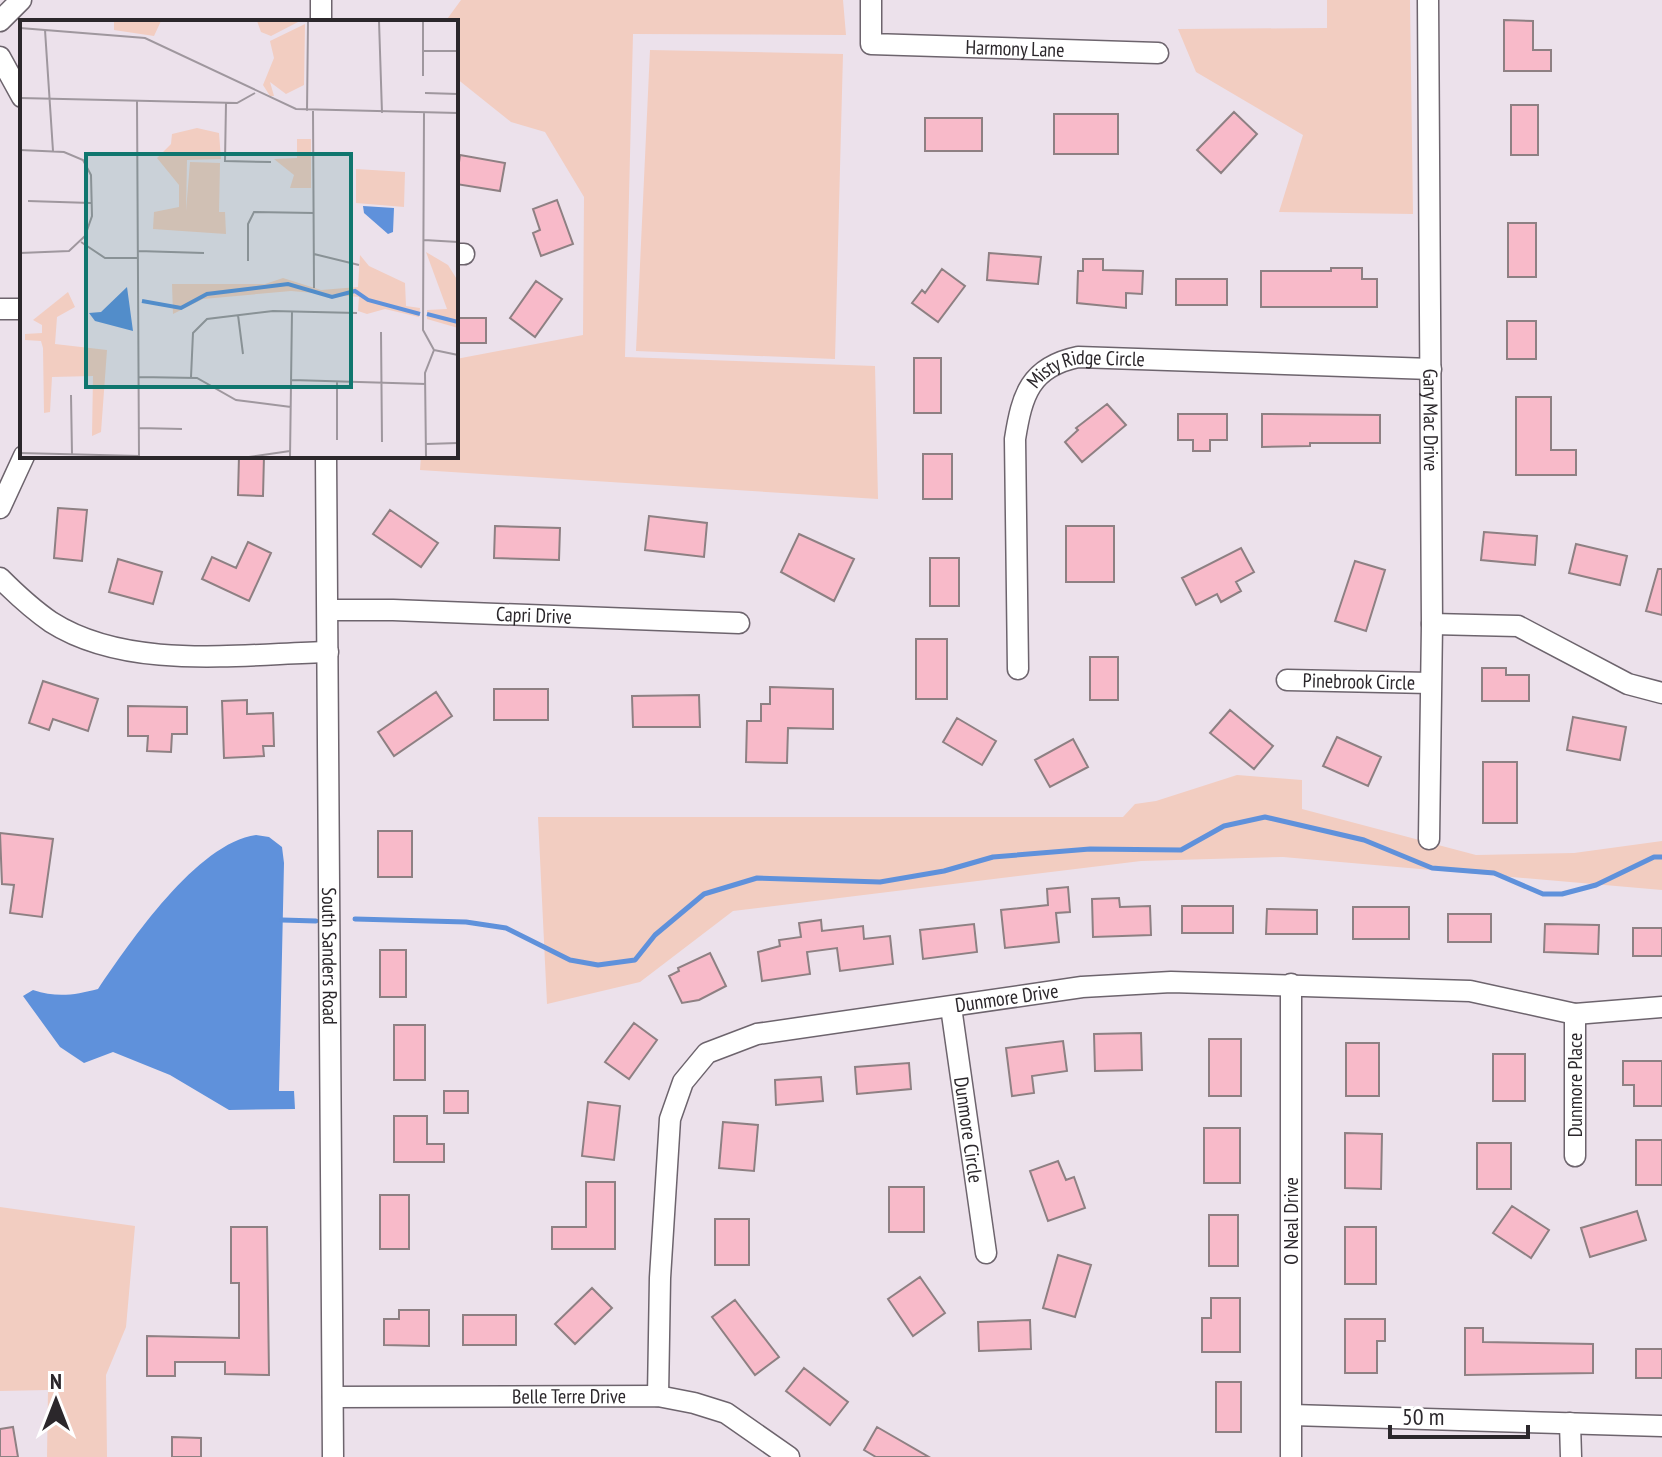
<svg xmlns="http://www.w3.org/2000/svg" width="1662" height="1457" viewBox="0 0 1662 1457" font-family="'PT Sans Narrow',sans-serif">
  <rect width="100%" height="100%" fill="#ece1eb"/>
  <path fill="#f2cdc1" d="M461 0H843L846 35 633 34 625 357 875 366 878 499 420 470 421 456H456V359L583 335 584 197 545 132 511 122 456 78V22H445Z
    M1327 0H1410L1413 214 1279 212 1303 135 1196 72 1178 29 1327 28Z
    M650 50 843 54 835 359 636 351Z
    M1237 775 1302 780V809L1476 855 1574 853 1662 841V890L1283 857 1141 861 733 911 640 982 547 1004 538 817H1123L1135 804 1156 801Z
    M0 1207 135 1226 126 1327 106 1375 107 1457H47L48 1390 0 1391Z"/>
  <path fill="#5f91db" d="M256 835 269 837 282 847 284 863 279 1091H294L295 1109 229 1110 170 1075 113 1052 84 1063 60 1047 23 996 33 990C57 998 75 995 98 989 130 942 197 843 256 835Z"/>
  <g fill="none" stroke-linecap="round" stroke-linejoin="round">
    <path stroke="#5f91db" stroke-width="5" d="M355 919 466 922 506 928 570 960 598 965 635 960 655 935 704 894 757 878 880 882 944 871 993 857 1090 849 1181 850 1224 826 1265 817 1364 840 1432 868 1494 873 1543 894H1562L1596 885 1654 857H1662
      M282 920 316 921"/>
  </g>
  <path fill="#f8bac9" stroke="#8e8083" stroke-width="2" d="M1504 20 1533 21V50H1551V71H1504Z
    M1511 105H1538V155H1511Z
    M1234 112 1257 134 1221 173 1197 150Z
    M1054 114H1118V154H1054Z
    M925 118H982V151H925Z
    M460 155 505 163 500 191 456 184Z
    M557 200 573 244 541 256 533 233 540 230 533 209Z
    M1508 223H1536V277H1508Z
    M989 253 1041 257 1038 284 987 280Z
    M1083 259H1103V270L1143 271 1142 294 1126 293V308L1077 303 1078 271H1083Z
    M1331 268H1362V279H1377V307H1261V271H1331Z
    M942 269 965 286 938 322 912 303 922 290 925 293Z
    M1176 279H1227V305H1176Z
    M536 281 562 299 535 337 510 318Z
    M456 318H486V343H456Z
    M1507 321H1536V359H1507Z
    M914 358H941V413H914Z
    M1516 397H1551V450H1576V475H1516Z
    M1107 404 1126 425 1082 462 1065 442 1078 430 1076 428Z
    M1178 414H1227V440H1210V451H1193V440H1178Z
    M1262 414 1380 415V443H1310V446L1262 447Z
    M923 454H952V499H923Z
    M239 456H264L263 496 238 495Z
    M58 508 87 510 82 561 54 558Z
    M390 510 438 543 421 567 373 534Z
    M649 516 707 523 704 557 645 550Z
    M495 526 560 528 559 560 494 558Z
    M1066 526H1114V582H1066Z
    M1484 532 1537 536 1535 565 1481 560Z
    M799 534 854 559 834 601 781 572Z
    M248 542 271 553 249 601 202 579 212 557 236 568Z
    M1576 544 1627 556 1620 585 1569 573Z
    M1241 548 1254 572 1236 582 1241 591 1221 602 1217 594 1196 605 1182 578Z
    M930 558H959V606H930Z
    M118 559 162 572 153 604 109 592Z
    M1355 561 1385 570 1366 631 1335 621Z
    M1658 569H1662V615L1646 611Z
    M916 639H947V699H916Z
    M1090 657H1118V700H1090Z
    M1482 668H1506V675H1529V701H1482Z
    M43 681 98 699 88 731 53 719 49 730 29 723Z
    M770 687 833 689V729L788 728 787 763 746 762 747 721H761V704H770Z
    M494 689H548V720H494Z
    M436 692 452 716 394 756 378 732Z
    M699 695 700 727H633L632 696Z
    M247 700V714L273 713 274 746H263L264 756 224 758 222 701Z
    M128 706 187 707V734H172L171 752 147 751 148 736H128Z
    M1230 710 1273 746 1254 769 1210 733Z
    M1573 717 1626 727 1620 760 1567 750Z
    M957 718 996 741 982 765 943 742Z
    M1337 737 1381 757 1368 786 1323 766Z
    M1073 739 1088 767 1050 787 1035 760Z
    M1483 762H1517V823H1483Z
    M378 831H412V877H378Z
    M0 833 53 839 42 917 10 913 14 885 2 884Z
    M1068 887 1070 912 1056 913 1059 942 1005 948 1001 910 1048 905 1047 889Z
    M1119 898 1120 907 1150 906 1151 935 1093 937 1092 899Z
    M1182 906H1233V933H1182Z
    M1353 907H1409V939H1353Z
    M1267 909 1317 910V934H1266Z
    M1448 914H1491V942H1448Z
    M821 920 822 931 863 926 864 939 890 936 893 964 840 971 837 948 807 952 810 974 762 981 758 952 780 946 779 940 801 937 799 923Z
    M974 924 977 952 923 959 920 930Z
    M1545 924 1599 925 1598 954 1544 952Z
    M1633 928H1662V956H1633Z
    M380 950H406V997H380Z
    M710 953 726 986 699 1000 682 1003 669 976 679 971 678 968Z
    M634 1023 657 1040 629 1079 605 1062Z
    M394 1025H425V1080H394Z
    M1141 1033 1142 1070 1095 1071 1094 1034Z
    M1209 1039H1241V1096H1209Z
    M1063 1041 1067 1071 1032 1076 1034 1093 1012 1096 1006 1048Z
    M1346 1043H1379V1096H1346Z
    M1493 1054H1525V1101H1493Z
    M1623 1061H1662V1106H1634V1085H1623Z
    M909 1063 911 1089 857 1094 855 1067Z
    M821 1077 823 1101 776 1105 775 1080Z
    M444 1091H468V1113H444Z
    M588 1102 620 1106 614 1160 582 1156Z
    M394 1116H427V1144H444V1162H394Z
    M723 1122 758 1125 754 1171 719 1168Z
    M1204 1128H1240V1183H1204Z
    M1345 1133 1382 1134 1381 1189 1345 1188Z
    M1636 1140H1662V1185H1636Z
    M1477 1143H1511V1189H1477Z
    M1058 1161 1066 1180 1074 1177 1085 1208 1048 1221 1030 1171Z
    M586 1182H615V1249H552V1227H586Z
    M889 1187H924V1232H889Z
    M380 1195H409V1249H380Z
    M1512 1206 1549 1230 1531 1258 1493 1233Z
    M1637 1211 1646 1240 1590 1257 1581 1228Z
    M1209 1215H1238V1266H1209Z
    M715 1219H749V1265H715Z
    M231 1227H267L269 1375 225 1374V1362H175V1376H147V1336L239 1338V1283H231Z
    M1345 1227H1376V1284H1345Z
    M1058 1255 1091 1265 1075 1317 1043 1308Z
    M920 1277 945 1313 913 1336 888 1299Z
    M592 1288 612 1308 575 1344 555 1324Z
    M1211 1298H1240V1352H1202V1318H1211Z
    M735 1300 779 1357 755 1375 712 1317Z
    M399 1310H429V1346L384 1345V1319H399Z
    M463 1315H516V1345H463Z
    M1345 1319H1385V1341H1377V1373H1345Z
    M1030 1320 1031 1349 979 1351 978 1322Z
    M1465 1328H1483V1342L1593 1344V1373L1465 1375Z
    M1636 1349H1662V1378H1636Z
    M804 1368 848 1402 830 1425 786 1391Z
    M1216 1382H1241V1432H1216Z
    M13 1427 18 1457H0V1429Z
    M877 1427 929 1457H876L864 1450Z
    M172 1437 201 1438V1457H172Z"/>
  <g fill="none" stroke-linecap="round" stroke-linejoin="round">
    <g stroke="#6d646d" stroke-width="23">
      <g id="street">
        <path d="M321 0V22"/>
        <path id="s1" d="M871 0V44L1158 53"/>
        <path id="s2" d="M1428 0 1432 624 1429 839"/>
        <path d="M0 21 21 0"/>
        <path d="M0 57 22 97"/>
        <path d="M456 254H464"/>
        <path d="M0 309H22"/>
        <path id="s3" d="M326 456 333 1457"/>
        <path d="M0 508 24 456"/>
        <path d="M0 578C16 594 32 609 51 622 128 671 240 654 328 652"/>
        <path id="s4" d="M328 610H393L739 623"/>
        <path d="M1432 624 1518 626 1628 684 1662 693"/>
        <path id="s5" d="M1018 669 1015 439C1022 395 1030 367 1078 357L1431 369"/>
        <path id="s6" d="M1287 680 1430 683"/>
        <path d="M1291 984V1457"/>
        <path id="s7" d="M951 1007 986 1253"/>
        <path d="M1575 1014V1156"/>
        <path id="s8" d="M658 1396 660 1278 670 1119 683 1082 707 1053 757 1034 1082 987 1171 982 1470 991 1575 1014 1662 1007"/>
        <path id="s9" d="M333 1397 658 1396 694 1403 726 1413 789 1457"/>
        <path d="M1292 1415 1662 1426"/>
        <path d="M1570 1423 1571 1457"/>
      </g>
    </g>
    <use href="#street" stroke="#fff" stroke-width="20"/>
  </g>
  <g text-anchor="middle" stroke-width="6" stroke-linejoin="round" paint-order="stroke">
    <g font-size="20" fill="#2b272b" stroke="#fff">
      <text dy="7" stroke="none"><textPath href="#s1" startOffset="188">Harmony Lane</textPath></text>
      <text dy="7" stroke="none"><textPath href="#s5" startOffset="348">Misty Ridge Circle</textPath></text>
      <text dy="7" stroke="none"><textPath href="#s2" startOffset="420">Gary Mac Drive</textPath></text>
      <text dy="7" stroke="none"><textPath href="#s4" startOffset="206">Capri Drive</textPath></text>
      <text dy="7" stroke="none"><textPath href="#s6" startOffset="72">Pinebrook Circle</textPath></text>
      <text dy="7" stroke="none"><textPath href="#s3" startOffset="500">South Sanders Road</textPath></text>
      <text dy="7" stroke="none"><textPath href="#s8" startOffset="660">Dunmore Drive</textPath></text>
      <text transform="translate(1575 1085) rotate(-90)" y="7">Dunmore Place</text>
      <text dy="7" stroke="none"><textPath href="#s7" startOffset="124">Dunmore Circle</textPath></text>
      <text transform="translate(1291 1221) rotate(-90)" y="7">O Neal Drive</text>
      <text dy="7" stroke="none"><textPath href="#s9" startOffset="236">Belle Terre Drive</textPath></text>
    </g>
  </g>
  <g transform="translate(20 20)">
    <rect width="438" height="438" fill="#ece1eb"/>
    <path d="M94 1H141L134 16 94 10ZM237 1H280L251 16 241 12ZM285 4 284 65 266 74 250 62 254 76H250L243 65 254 38 250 21ZM177 108 199 113 201 139 167 140 166 191 170 142 200 143 199 192H205L206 214 133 209 134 192 159 187V165L137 138 151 124 152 114ZM277 119H291V168H270L274 155 254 139 277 138ZM336 149 385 152 384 187 336 183ZM406 232 428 245 438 261V308L407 299V290L427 289ZM340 235 349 246 385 263 386 286 400 288 399 297 365 289 347 294 338 291 339 277 271 271 183 279 153 294 152 264H245L263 258 301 270 338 267ZM48 272 55 287 37 297 35 324 87 330 81 412 72 416 73 356 32 357 30 392 24 393 23 328 21 321 5 320V314L22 313V305L13 300Z" fill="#f2cdc1"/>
    <path d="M343 186 374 188 373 212 368 214 344 193ZM107 267 113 311 75 301 69 293 81 292Z" fill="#5f91db"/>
    <path fill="none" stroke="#5f91db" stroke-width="4" d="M122 281 161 288 187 274 268 264 312 277 335 271 348 280 400 294M407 294 438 302"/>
    <path fill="none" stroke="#9f979e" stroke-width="2" d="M359 1 362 93M403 1V56M0 8 125 18 276 89 438 93M25 10 33 131M403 31H438M405 73 438 74M0 78 217 83 235 73M117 81 119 437M206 83 205 141 251 142M287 91 288 1M293 91 294 268M404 93 403 310 414 330M0 130 44 132 63 140 71 155 72 196 65 216 49 231 0 233M8 181 71 183M404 220 438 222M61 222 85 238H118M118 231 184 233M294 234 339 245M228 241V204L234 192 294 193M218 295 223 334M361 312 362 422M414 330 438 335M119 357 177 358 216 380 271 387M171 357 173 313 187 299 253 291 337 293M272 360 406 364M317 361V420M51 375 52 434M119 408 162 409M406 424 438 423M0 433 119 436M229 437 270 431M270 437 272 291M406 437 405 353 414 330"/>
    <path fill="#0f766e" fill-opacity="0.15" stroke="#0f766e" stroke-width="4" d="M66 134H331V367H66Z"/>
    <rect width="438" height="438" fill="none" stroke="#2b272b" stroke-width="4"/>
  </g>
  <g transform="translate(56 1401)" stroke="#ffffff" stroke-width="6" paint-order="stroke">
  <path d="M0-6L14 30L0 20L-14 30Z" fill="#2b272b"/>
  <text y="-12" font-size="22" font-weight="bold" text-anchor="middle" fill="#2b272b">N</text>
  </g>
  <path d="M1390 1425v12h138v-12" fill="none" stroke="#2b272b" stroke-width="4"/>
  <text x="1402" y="1425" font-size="24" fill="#2b272b" stroke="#ffffff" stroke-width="6" paint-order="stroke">50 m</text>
</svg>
